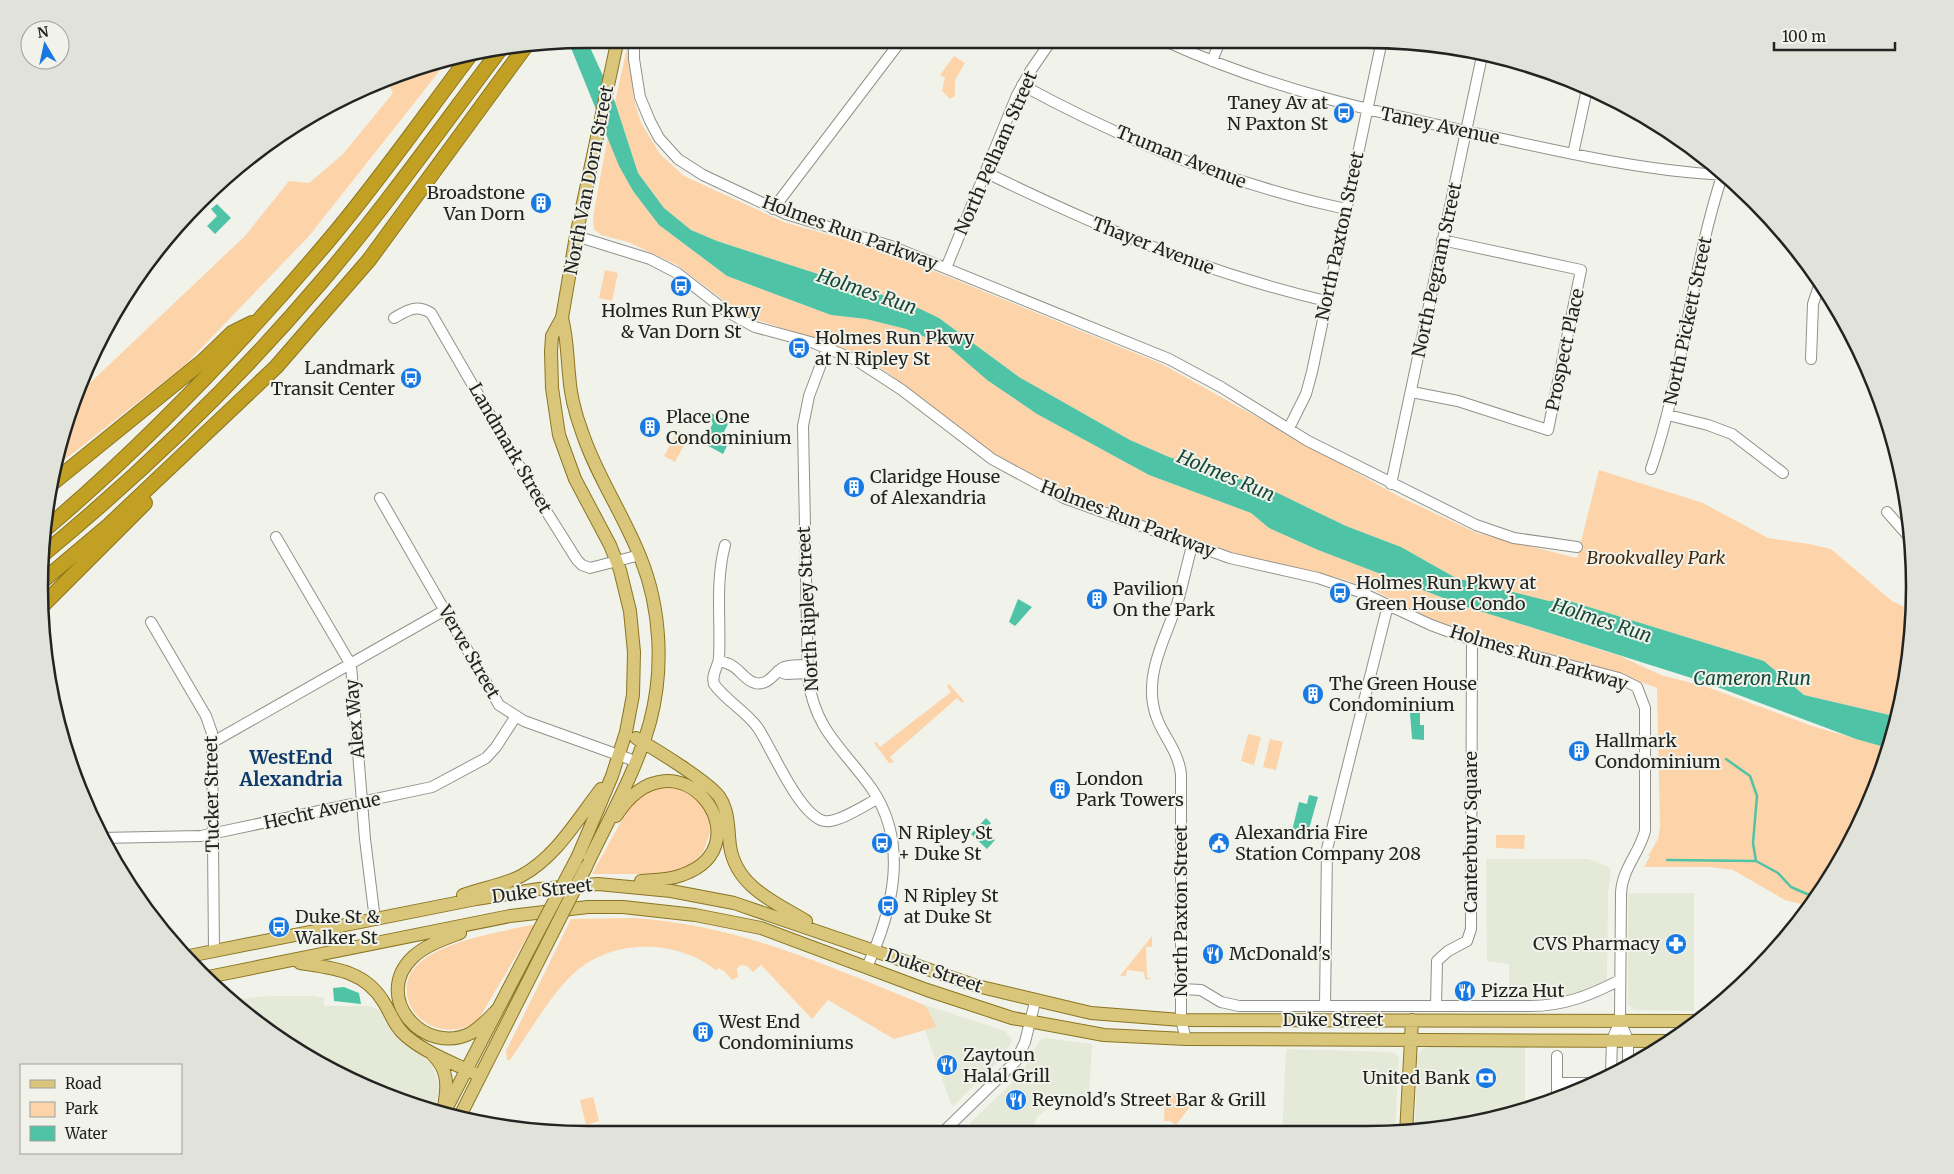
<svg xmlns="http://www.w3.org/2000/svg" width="1954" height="1174" viewBox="0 0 1954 1174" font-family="Merriweather,serif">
  <rect width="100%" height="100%" fill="#f1f3ea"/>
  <path fill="#e4e9d8" d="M1486 859H1588L1609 867 1611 870 1608 892 1607 980 1587 990 1559 998 1509 1000V964L1487 961Z
    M1628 893H1694V1011L1634 1010 1628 1004Z
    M267 996H313L324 998V1006H370L379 1010 395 1034 432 1064 439 1084V1094L433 1111 410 1106 282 1043 230 1000Z
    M922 1004 1005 1031 1012 1040 1004 1056 952 1107 925 1030 936 1027Z
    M1045 1038 1092 1044 1089 1096 1081 1095 1076 1099 1066 1098 1057 1101 1037 1117 1031 1134H978L970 1123 1021 1074 1040 1040Z
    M1428 1046H1525V1110L1509 1116 1415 1132 1417 1057 1421 1050Z
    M1286 1049 1392 1052 1399 1057 1395 1134H1282Z"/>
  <path fill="#fdd3aa" d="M628 43H631L633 96 641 123 660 154 684 176 784 222 882 250 1162 364 1400 497 1477 533 1577 558 1599 470 1703 503 1768 538 1809 544 1831 549 1892 601 1913 611 1905 694 1898 717 1804 695 1764 661 1566 600 1549 601 1456 578 1401 547 1346 526 1263 486 1169 457 1130 440 1019 377 939 318 910 304 717 241 691 230 664 208 638 173 615 102Z
    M954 56 965 63 955 80V96L950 99 942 91 945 78 940 75Z
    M449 59 309 236 261 286 185 365 54 468 67 415 91 382 245 236 289 181 309 183 343 154 393 93 387 82 373 84 411 68Z
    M608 136 619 166 633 191 659 225 727 276 831 315 866 319 906 329 949 347 987 380 1037 414 1149 475 1251 513 1269 528 1318 550 1467 607 1620 656 1661 675 1707 687 1812 726 1888 748 1873 797 1823 892 1810 906 1785 900 1733 870 1710 867H1644L1650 856H1648L1658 839 1660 827 1657 688 1609 670 1475 635 1432 619 1369 588 1343 579 1233 553 1081 498 1036 478 990 452 887 372 849 350 754 319 726 302 677 265 628 242 601 235 594 229 593 217Z
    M605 270 618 273 612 301 599 298Z
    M678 430 689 436 675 462 664 456Z
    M949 684 964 701 962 703 957 698 890 757 894 762 889 763 874 743 876 742 880 747 951 692 947 686Z
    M1248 734 1261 737 1254 765 1241 761Z
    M1270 739 1283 742 1276 770 1263 767Z
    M659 787 687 789 709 813 710 833 703 852 690 866 668 874H592L627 811 642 795Z
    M1496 835H1525L1524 849 1496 848Z
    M635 918C742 926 825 965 922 1004L928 1009 936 1027 894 1039 828 1000 812 1019 761 965 753 972 747 966 740 965 737 969 738 977 732 980 725 972 719 968 716 970C675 938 609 938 571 976 549 997 528 1035 510 1060H507L506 1051 571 919Z
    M535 924 477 1022C427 1051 381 991 423 960 451 939 501 932 535 924Z
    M1152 936V947H1146L1147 977 1152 980 1145 979 1144 972 1127 970 1126 976H1120Z
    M1165 1093 1189 1095V1108L1176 1125 1170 1121H1164Z
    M593 1097 599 1121 586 1125 580 1100Z"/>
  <path fill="#4fc3a6" d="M569 43H588L615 102 638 173 664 208 691 230 717 241 910 304 939 318 1019 377 1130 440 1169 457 1263 486 1346 526 1401 547 1456 578 1549 601 1566 600 1764 661 1804 695 1898 717 1888 748 1856 739 1704 682 1467 607 1318 550 1269 528 1251 513 1149 475 1037 414 987 380 949 347 906 329 866 319 831 315 727 276 659 225 633 191 619 166Z
    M217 204 231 218 215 234 207 226 217 216 211 209Z
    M709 412 729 422 719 442 727 446 723 454 703 443 713 423 705 418Z
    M1018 599 1032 607 1015 626 1009 622Z
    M1410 713H1420V725H1424V740L1412 739Z
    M1309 795 1318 797 1307 836 1292 831 1299 802 1307 804Z
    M986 818 991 823 985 830 995 840 987 849 971 834Z
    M344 987 359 993 361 1004 334 1001 333 988Z"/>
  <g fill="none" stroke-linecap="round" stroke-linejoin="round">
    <path stroke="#4fc3a6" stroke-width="2.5" d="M1726 759 1750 776 1757 796 1753 843 1756 861
      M1667 860 1756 861 1778 873 1791 887 1807 894H1821"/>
    <g stroke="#90928a" stroke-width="12">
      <path id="minor" d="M1165 41C1273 90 1374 112 1489 136 1566 153 1645 171 1724 175
        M634 43V59L640 97 650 121 659 138 678 159 703 175 786 214 891 246 1169 359 1221 387 1308 441 1476 525 1514 538 1577 547
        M1212 61 1220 41
        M1022 85C1125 141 1232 185 1346 209
        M1573 154 1587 89
        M987 173C1100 228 1203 272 1326 301
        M773 209 900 42
        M576 236 650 259 677 273 726 311 755 327 814 343 856 360 902 390 992 459 1064 498 1230 558 1318 578 1360 592 1431 625 1472 640 1619 678 1637 687 1645 708V831C1639 854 1622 869 1621 893L1620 1021 1628 1040V1067
        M946 268 1017 95 1031 70 1051 41
        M394 318C408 310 416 304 431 313L538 498 577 560 582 565 590 568 640 555
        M827 348 809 396 803 426 808 679C816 732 843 748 872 789 910 845 892 912 867 967
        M1811 359 1813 304 1821 280
        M1412 392 1458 401 1548 430 1581 270 1442 240
        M1668 415 1708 425 1732 434 1783 473
        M1289 428 1306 394 1312 372 1382 40
        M1651 469C1684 372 1691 270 1723 173
        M1391 484 1482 56
        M380 498 499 705 524 721 635 761
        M1887 512 1911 539
        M276 537 351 665 365 839 375 920
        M725 545C715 582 721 621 719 658 718 668 711 674 714 684 726 701 746 711 758 728 772 749 799 815 824 821 837 824 865 805 877 799
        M151 622 206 716 212 733 214 951
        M719 661C741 665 741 679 755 683 769 686 774 672 784 667 791 665 800 665 808 665
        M778 671 786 674 808 673
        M213 742 445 610
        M94 827 95 823
        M100 838 201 836 432 787 486 758 496 747 516 716
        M1181 989 1201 990 1221 1002 1239 1006H1530C1564 1006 1591 995 1620 980
        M1325 1006 1327 849 1388 605
        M1436 1006 1437 961 1448 951 1467 941 1471 929 1472 640
        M1186 1039 1181 1020V774C1178 747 1157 731 1153 704 1147 668 1167 635 1178 601 1183 583 1187 564 1192 546
        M1611 1074 1612 1040 1620 1021
        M1557 1083H1590
        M1557 1097V1056
        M941 1134 1016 1061 1025 1042 1035 1002"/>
    </g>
    <g stroke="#8a7522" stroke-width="14">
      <path id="major" d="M562 318C567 336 567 354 569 374 570 393 575 413 582 432 597 477 624 515 641 559 661 609 664 670 650 722 636 772 608 820 586 867
        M636 738C653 748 711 783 720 798 729 812 728 830 730 846 736 887 775 902 806 921
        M616 816C676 722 769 844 682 875 669 880 655 880 641 881
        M578 856 612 776 626 732 633 695 634 652 630 611 620 570 610 545 575 479 559 435 552 388 551 352 552 336 562 318 576 236 617 43
        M463 895C481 888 504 885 521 876 556 857 577 820 601 789
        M460 933C444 939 426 945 413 957 371 997 424 1057 471 1033 481 1027 489 1018 497 1010
        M184 957 476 899 539 889 598 884 671 891 734 903 977 986 1091 1013 1181 1020 1698 1021
        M300 963C332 968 364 970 383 1001 391 1013 394 1026 406 1036 427 1054 456 1064 480 1076
        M203 978 510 916 588 907H623L695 915 761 928 927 990 1012 1018 1104 1035 1186 1039 1671 1041
        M433 1055C448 1069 448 1086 444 1106
        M444 1113 537 934
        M460 1116 552 934
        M1406 1134 1412 1020"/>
    </g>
    <g stroke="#8a7522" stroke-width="16">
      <path id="highway" d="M50 485 203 361 232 333 252 323
        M42 532C146 444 241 344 329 240 379 181 424 116 471 54
        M41 556C142 473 237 381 322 281 386 206 443 125 502 47
        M39 584 109 525 276 367 369 260 528 43
        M41 607 145 503"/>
    </g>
    <use href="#minor" stroke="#fff" stroke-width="10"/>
    <use href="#major" stroke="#dac67b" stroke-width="12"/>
    <use href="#highway" stroke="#c2a023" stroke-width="14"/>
    <g stroke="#8a7522" stroke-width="14" stroke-linecap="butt">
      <path id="major-bridge" d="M537 934 578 856
        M552 934 586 867"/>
    </g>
    <use href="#major-bridge" stroke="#dac67b" stroke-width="12"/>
  </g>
  <defs>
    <g id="bus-disc" transform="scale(1.125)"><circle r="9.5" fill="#1979e2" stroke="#f1f3ea"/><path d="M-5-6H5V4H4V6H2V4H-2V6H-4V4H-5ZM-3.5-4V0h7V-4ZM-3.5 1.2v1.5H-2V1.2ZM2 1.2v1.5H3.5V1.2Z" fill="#fff"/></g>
    <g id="building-disc" transform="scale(1.125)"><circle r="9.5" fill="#1979e2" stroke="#f1f3ea"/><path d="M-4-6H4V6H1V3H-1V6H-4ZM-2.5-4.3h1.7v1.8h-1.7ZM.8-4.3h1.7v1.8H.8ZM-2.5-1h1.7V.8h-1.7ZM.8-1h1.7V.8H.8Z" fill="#fff"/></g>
    <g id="civic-disc" transform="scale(1.125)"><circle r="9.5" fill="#1979e2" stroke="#f1f3ea"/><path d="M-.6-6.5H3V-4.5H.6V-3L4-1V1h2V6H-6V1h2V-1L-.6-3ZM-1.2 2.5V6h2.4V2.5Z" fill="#fff"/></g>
    <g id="pharmacy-disc" transform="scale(1.125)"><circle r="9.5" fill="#1979e2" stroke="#f1f3ea"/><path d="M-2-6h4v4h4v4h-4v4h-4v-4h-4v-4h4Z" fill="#fff"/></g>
    <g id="restaurant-disc" transform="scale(1.125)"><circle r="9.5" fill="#1979e2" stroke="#f1f3ea"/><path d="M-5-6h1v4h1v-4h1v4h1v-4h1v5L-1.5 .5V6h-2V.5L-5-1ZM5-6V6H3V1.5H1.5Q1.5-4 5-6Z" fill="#fff"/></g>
    <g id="bank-disc" transform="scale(1.125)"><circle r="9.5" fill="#1979e2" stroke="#f1f3ea"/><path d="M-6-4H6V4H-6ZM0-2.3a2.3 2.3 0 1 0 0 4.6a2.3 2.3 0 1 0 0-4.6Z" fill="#fff"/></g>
  </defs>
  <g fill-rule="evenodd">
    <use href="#bus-disc" x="1344" y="113"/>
    <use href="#building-disc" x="541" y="203"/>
    <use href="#bus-disc" x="681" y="286"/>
    <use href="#bus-disc" x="799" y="348"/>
    <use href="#bus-disc" x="411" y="378"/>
    <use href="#building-disc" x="650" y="427"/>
    <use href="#building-disc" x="854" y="487"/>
    <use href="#bus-disc" x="1340" y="593"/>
    <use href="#building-disc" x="1097" y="599"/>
    <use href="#building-disc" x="1313" y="694"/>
    <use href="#building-disc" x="1579" y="751"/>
    <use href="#building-disc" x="1060" y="789"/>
    <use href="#bus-disc" x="882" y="843"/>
    <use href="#civic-disc" x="1219" y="843"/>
    <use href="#bus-disc" x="888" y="906"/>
    <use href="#bus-disc" x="279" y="927"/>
    <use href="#pharmacy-disc" x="1676" y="944"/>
    <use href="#restaurant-disc" x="1213" y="954"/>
    <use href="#restaurant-disc" x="1465" y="991"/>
    <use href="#building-disc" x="703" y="1032"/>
    <use href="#restaurant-disc" x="947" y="1065"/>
    <use href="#bank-disc" x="1486" y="1078"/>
    <use href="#restaurant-disc" x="1016" y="1100"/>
  </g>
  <g text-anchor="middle" stroke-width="4" stroke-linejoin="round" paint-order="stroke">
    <g font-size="18" fill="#232421" stroke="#f1f3ea" text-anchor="start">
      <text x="1328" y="109" text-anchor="end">Taney Av at<tspan x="1328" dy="21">N Paxton St</tspan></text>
      <text x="525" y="199" text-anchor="end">Broadstone<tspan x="525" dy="21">Van Dorn</tspan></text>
      <text x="681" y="317" text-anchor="middle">Holmes Run Pkwy<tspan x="681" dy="21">&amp; Van Dorn St</tspan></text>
      <text x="815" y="344">Holmes Run Pkwy<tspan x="815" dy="21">at N Ripley St</tspan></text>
      <text x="395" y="374" text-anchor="end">Landmark<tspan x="395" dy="21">Transit Center</tspan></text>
      <text x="666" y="423">Place One<tspan x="666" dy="21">Condominium</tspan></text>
      <text x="870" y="483">Claridge House<tspan x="870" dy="21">of Alexandria</tspan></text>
      <text x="1356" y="589">Holmes Run Pkwy at<tspan x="1356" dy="21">Green House Condo</tspan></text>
      <text x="1113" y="595">Pavilion<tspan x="1113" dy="21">On the Park</tspan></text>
      <text x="1329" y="690">The Green House<tspan x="1329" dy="21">Condominium</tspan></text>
      <text x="1595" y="747">Hallmark<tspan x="1595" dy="21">Condominium</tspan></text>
      <text x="1076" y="785">London<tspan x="1076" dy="21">Park Towers</tspan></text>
      <text x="898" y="839">N Ripley St<tspan x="898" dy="21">+ Duke St</tspan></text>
      <text x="1235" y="839">Alexandria Fire<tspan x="1235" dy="21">Station Company 208</tspan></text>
      <text x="904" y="902">N Ripley St<tspan x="904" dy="21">at Duke St</tspan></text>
      <text x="295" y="923">Duke St &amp;<tspan x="295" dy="21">Walker St</tspan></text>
      <text x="1660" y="950" text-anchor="end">CVS Pharmacy</text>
      <text x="1229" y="960">McDonald's</text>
      <text x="1481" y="997">Pizza Hut</text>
      <text x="719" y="1028">West End<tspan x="719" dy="21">Condominiums</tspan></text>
      <text x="963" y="1061">Zaytoun<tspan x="963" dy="21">Halal Grill</tspan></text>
      <text x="1470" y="1084" text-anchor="end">United Bank</text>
      <text x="1032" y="1106">Reynold's Street Bar &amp; Grill</text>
    </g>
    <g font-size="18" fill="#232421" stroke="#f1f3ea">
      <text transform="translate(1440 126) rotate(12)" y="6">Taney Avenue</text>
      <text transform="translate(996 153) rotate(-66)" y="6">North Pelham Street</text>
      <text transform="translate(1181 157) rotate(22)" y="6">Truman Avenue</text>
      <text transform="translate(589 180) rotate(-79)" y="6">North Van Dorn Street</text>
      <text transform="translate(850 233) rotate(20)" y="6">Holmes Run Parkway</text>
      <text transform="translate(1340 236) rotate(-78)" y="6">North Paxton Street</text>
      <text transform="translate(1153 246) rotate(21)" y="6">Thayer Avenue</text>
      <text transform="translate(1437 270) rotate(-78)" y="6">North Pegram Street</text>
      <text transform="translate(1688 321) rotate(-78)" y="6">North Pickett Street</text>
      <text transform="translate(1565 350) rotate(-78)" y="6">Prospect Place</text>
      <text transform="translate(510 448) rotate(60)" y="6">Landmark Street</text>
      <text transform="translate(1128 519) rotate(21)" y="6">Holmes Run Parkway</text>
      <text transform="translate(808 609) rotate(-93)" y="6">North Ripley Street</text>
      <text transform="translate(469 652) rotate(60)" y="6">Verve Street</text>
      <text transform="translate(1539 658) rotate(17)" y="6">Holmes Run Parkway</text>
      <text transform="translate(355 719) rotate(-95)" y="6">Alex Way</text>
      <text transform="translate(212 794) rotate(-91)" y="6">Tucker Street</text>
      <text transform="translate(322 811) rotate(-12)" y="6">Hecht Avenue</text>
      <text transform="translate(1471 832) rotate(-90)" y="6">Canterbury Square</text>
      <text transform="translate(542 891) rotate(-7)" y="6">Duke Street</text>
      <text transform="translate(1181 911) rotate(-90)" y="6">North Paxton Street</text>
      <text transform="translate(934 971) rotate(19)" y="6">Duke Street</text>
      <text x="1333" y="1026">Duke Street</text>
    </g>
    <g font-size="18" font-style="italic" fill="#42270a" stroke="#f1f3ea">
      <text x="1656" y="564">Brookvalley Park</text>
    </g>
    <g font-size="19" font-style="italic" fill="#16483c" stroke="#f1f3ea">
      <text transform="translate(867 291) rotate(19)" y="7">Holmes Run</text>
      <text transform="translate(1226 475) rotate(23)" y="7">Holmes Run</text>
      <text transform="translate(1602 620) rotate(18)" y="7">Holmes Run</text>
      <text x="1752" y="685">Cameron Run</text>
    </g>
    <g font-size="19" font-weight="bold" fill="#0d396b" stroke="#f1f3ea">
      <text x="291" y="764">WestEnd<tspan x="291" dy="22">Alexandria</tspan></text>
    </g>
  </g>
  <path d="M0 0H1954V1174H0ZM587 48H1367A539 539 0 0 1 1906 587V587A539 539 0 0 1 1367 1126H587A539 539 0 0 1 48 587V587A539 539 0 0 1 587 48Z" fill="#e1e2da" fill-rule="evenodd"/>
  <path fill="none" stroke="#232421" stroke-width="2.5" d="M587 48H1367A539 539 0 0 1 1906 587V587A539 539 0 0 1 1367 1126H587A539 539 0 0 1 48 587V587A539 539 0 0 1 587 48Z"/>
  <rect x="20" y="1064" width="162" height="90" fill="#f1f3ea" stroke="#9fa09a"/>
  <rect x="30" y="1080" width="25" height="8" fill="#dac67b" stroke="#9fa09a"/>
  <text x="65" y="1089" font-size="15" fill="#232421">Road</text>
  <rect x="30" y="1102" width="25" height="15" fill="#fdd3aa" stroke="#9fa09a"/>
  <text x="65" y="1114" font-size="15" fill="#232421">Park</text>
  <rect x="30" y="1126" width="25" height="15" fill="#4fc3a6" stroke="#9fa09a"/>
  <text x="65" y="1139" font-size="15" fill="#232421">Water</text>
  <g transform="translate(45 45) rotate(351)"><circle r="24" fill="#f1f3ea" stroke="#9fa09a"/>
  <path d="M0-4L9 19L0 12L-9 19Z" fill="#1979e2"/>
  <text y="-8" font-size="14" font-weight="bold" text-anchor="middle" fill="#232421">N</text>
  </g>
  <path d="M1774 42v8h121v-8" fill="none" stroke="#232421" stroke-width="2.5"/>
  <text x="1782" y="42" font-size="15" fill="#232421" stroke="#f1f3ea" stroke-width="4" paint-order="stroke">100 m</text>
</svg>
